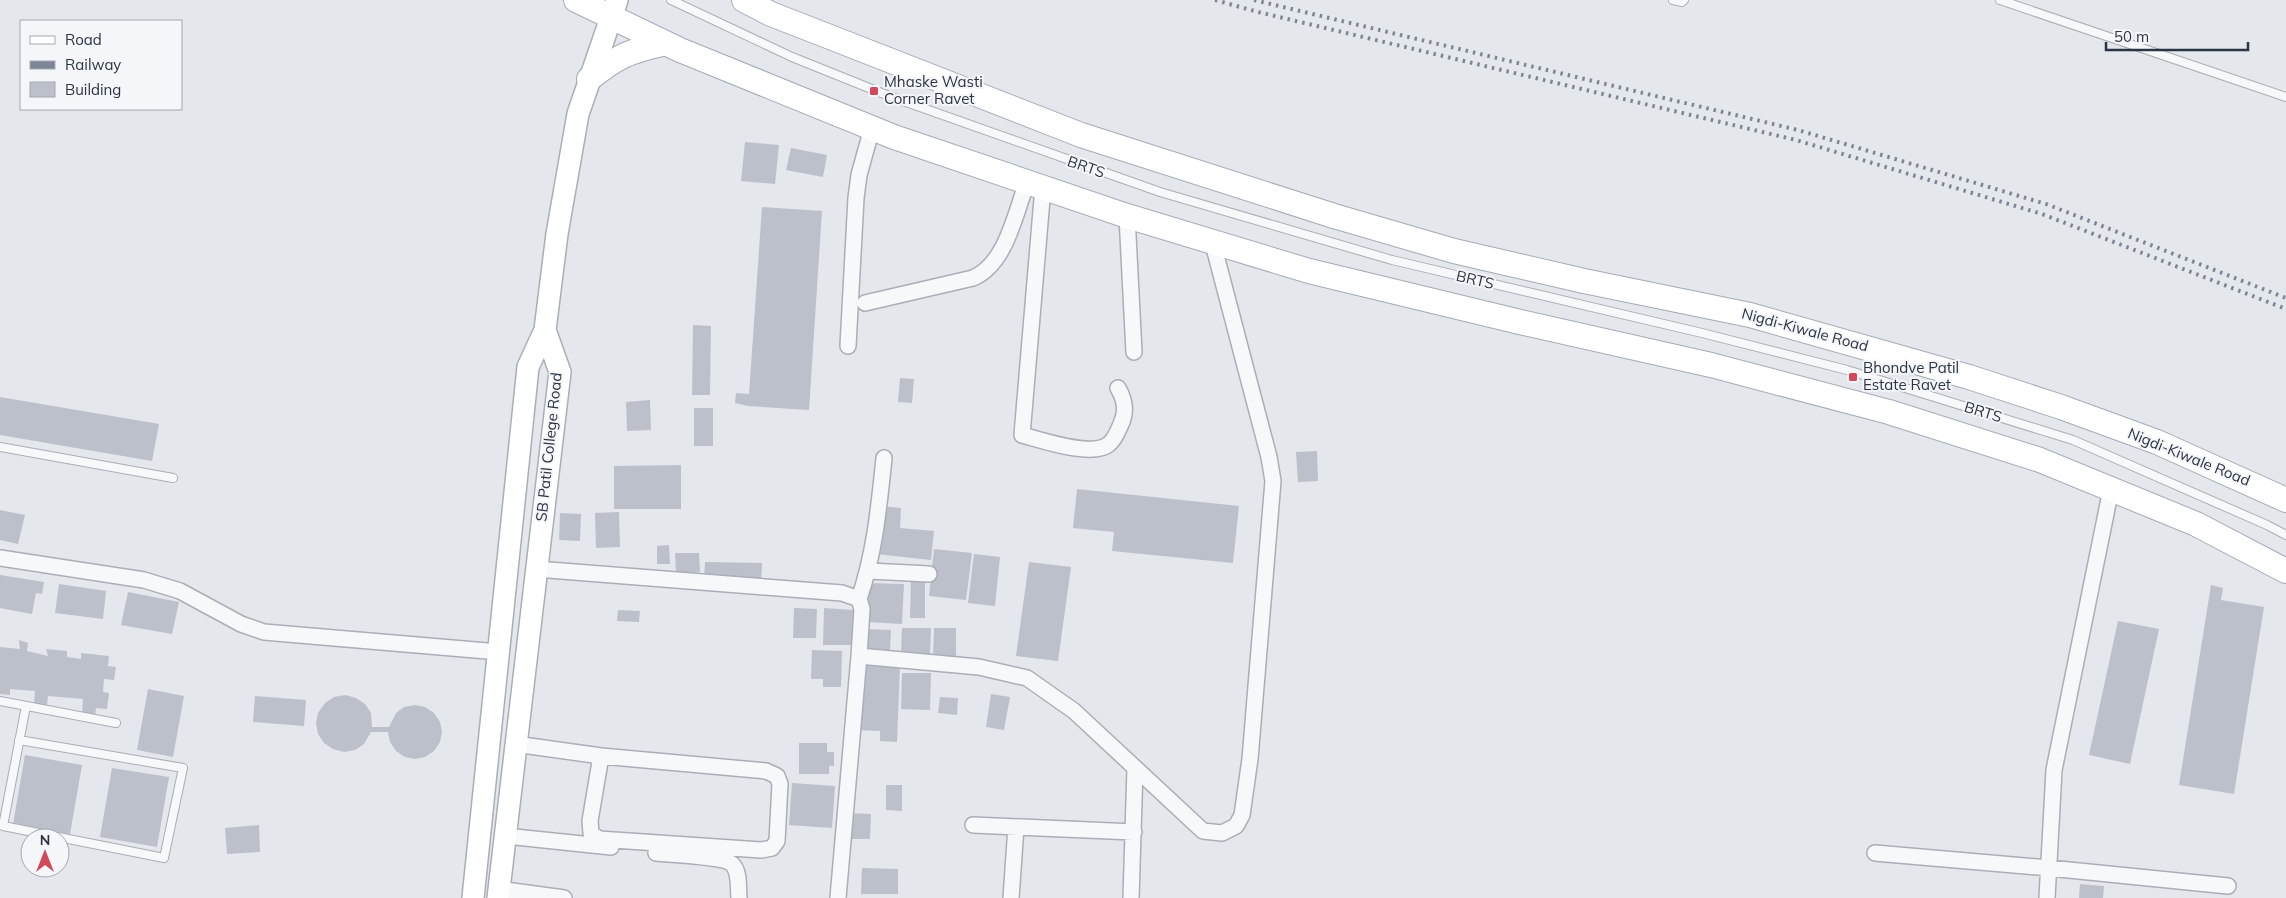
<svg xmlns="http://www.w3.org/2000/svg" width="2286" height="898" viewBox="0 0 2286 898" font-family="Mulish,sans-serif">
  <rect width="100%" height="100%" fill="#e4e7ec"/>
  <path fill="#bbc0ca" d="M745 142 779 145 775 184 741 181Z
    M791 148 827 155 823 177 786 170Z
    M762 207 822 211 809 410 748 406 735 403 736 393 749 394Z
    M693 325 711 326 710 395H692Z
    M900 378 914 379 912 403 898 402Z
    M0 397 159 424 152 461 0 435Z
    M650 400 651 430 627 431 626 402Z
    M694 408H713V446H694Z
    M1317 451 1318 481 1298 482 1296 452Z
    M681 465V509H614V466Z
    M1077 489 1239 506 1233 563 1112 551 1114 532 1073 528Z
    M881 506 901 508 900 528 934 531 931 560 876 554Z
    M0 510 25 515 18 544 0 540Z
    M619 512 620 547 596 548 595 513Z
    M560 513 581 514 580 541 559 540Z
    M669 545 670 564H657V546Z
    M934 549 972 553 966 600 929 596Z
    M675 553H699L700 572 676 573Z
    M974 554 1000 557 995 606 968 603Z
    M705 562 762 563 761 583 704 582Z
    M1029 562 1071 567 1058 661 1016 656Z
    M0 575 44 582 42 594 36 593 32 614 0 608Z
    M911 578 925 579V618H910Z
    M868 583 904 584 902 624 866 622Z
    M59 584 106 591 103 619 55 613Z
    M2211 585 2223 588 2221 600 2264 607 2234 794 2179 785Z
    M128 592 179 602 172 634 121 625Z
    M794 608 817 609 816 638H793Z
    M824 608 853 610 852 645H823Z
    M618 610 640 611 639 622 617 621Z
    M2118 621 2159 629 2130 764 2089 755Z
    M902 628H931L930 655 901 654Z
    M934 628H956V660H933Z
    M866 629 891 630 890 650H866Z
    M19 640 28 643 27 651 48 656 46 649 67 651V657L81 659V653L109 656 108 666 116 667 114 680 104 679 103 692 109 693 107 709 96 708 95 717 82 716 83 699 48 696 47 705 34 704 35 691 10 689V695L0 694V647L20 649Z
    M812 650 842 651 841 687H823V679H811Z
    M859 665 900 666 897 742 880 741V731L856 730Z
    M902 673H931L930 710 901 709Z
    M148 689 184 696 173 757 137 750Z
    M991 694 1010 697 1004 730 986 727Z
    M345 695 356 698 365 704 371 713 372 727H389L396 713 404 707 415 705 425 707 434 713 440 722 442 732 440 742 434 751 425 757 415 759 405 757 396 751 390 742 388 732H371L364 744 355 750 344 752 333 749 324 743 318 734 316 723 318 713 325 703 334 697Z
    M255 696 306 700 304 726 253 722Z
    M940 697 958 698 957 715 938 713Z
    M799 743H827V752H834V766H829V774H799Z
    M25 755 82 765 70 834 13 824Z
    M112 768 169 777 157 847 100 837Z
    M792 783 835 786 832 828 789 825Z
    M886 785H902V811L886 810Z
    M846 813 871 814 870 839H845Z
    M259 825 260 852 227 854 225 828Z
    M862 868 898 869V894H861Z
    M2080 884 2104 886 2103 898H2079Z"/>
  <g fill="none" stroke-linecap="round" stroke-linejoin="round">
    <g stroke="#a9aeb7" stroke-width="10">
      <path id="lane" d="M671 0 792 57 889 96 1160 192 1392 260 1702 333 1847 370 2073 440 2267 525 2286 535
        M1673 0 1682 2 1684 0
        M2000 0 2286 97
        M0 447 173 478
        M0 701 116 723
        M19 740 183 768 164 858 3 826 26 706"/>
    </g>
    <g stroke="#a9aeb7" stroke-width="18">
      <path id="street" d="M1043 187 1022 435C1041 440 1093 458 1109 444 1115 439 1118 431 1121 424 1127 411 1125 400 1118 388
        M1127 216 1134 352
        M865 303 973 278C1006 264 1015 214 1027 182
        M848 346 856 198 859 175 872 128
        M0 558 144 580 180 591 241 624 264 632 499 652
        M536 569 842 593 859 599 862 609 859 656 838 898
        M869 571 929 574
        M859 599C875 552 879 506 884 458
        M859 656 979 667 1027 678 1074 711 1203 831 1222 833 1236 826 1242 815 1250 759 1273 481 1269 457 1213 244
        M515 744 601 756 766 771 777 776 780 784 777 841 772 848 761 850 599 839 591 833 590 821 601 756
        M973 825 1134 832
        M505 836 611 847
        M656 853C669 854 725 857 732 864 740 871 738 888 739 898
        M1875 853 2049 868 2228 886
        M499 889 564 898
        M1011 898 1016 827
        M1131 898 1135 768
        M2047 898 2054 770 2111 489"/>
    </g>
    <g stroke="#a9aeb7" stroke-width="24">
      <path id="secondary" d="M473 898 528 367 545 330 557 234 578 114 617 0
        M498 898 560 372 545 330"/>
    </g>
    <g stroke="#a3abb8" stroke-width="26">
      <path id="primary" d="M576 0 680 50 894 137 1127 216 1309 271 1520 322 1711 365 1889 412 2040 460 2196 524 2286 571
        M744 0 771 14 1081 135 1334 216 1454 251 1584 281 1750 315 1969 377 2061 407 2157 442 2286 500
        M589 79C619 55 628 52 665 43"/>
    </g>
    <use href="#lane" stroke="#f7f8fa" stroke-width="8"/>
    <use href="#street" stroke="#f7f8fa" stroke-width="15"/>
    <use href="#secondary" stroke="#fff" stroke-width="21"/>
    <use href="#primary" stroke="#fff" stroke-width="24"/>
    <path stroke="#7d8696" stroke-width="4" stroke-dasharray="2.5 5" stroke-linecap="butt" d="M1215 0 1258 12 1796 140 2042 214 2286 309
      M1254 0 1798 130 2046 204 2286 298"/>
  </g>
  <g fill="#d1495b" stroke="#f4f6f9" stroke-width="2">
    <rect x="869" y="86" width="10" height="10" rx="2.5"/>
    <rect x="1848" y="372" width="10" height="10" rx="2.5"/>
  </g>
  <g text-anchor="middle" stroke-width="4" stroke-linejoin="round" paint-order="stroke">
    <g font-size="15" fill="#2b3445" stroke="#f4f6f9" text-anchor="start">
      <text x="884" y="87">Mhaske Wasti<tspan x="884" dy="17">Corner Ravet</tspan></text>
      <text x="1863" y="373">Bhondve Patil<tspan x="1863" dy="17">Estate Ravet</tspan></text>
    </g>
    <g font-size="15" fill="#2b3445" stroke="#f4f6f9">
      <text transform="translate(1086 167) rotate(19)" y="5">BRTS</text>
      <text transform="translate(1475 280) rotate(13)" y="5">BRTS</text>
      <text transform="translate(1805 330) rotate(15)" y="5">Nigdi-Kiwale Road</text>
      <text transform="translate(1983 412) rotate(17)" y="5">BRTS</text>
      <text transform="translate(549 447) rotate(-84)" y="5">SB Patil College Road</text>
      <text transform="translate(2189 457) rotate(22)" y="5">Nigdi-Kiwale Road</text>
    </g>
  </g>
  <rect x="20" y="20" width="162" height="90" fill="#f4f6f9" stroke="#a4a8b1"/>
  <rect x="30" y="36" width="25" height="8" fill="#ffffff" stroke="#a4a8b1"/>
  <text x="65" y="45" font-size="15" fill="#2b3445">Road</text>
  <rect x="30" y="61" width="25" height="8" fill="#7d8696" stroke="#a4a8b1"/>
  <text x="65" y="70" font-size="15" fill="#2b3445">Railway</text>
  <rect x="30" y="82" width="25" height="15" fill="#bbc0ca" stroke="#a4a8b1"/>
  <text x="65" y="95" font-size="15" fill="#2b3445">Building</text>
  <g transform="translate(45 853)"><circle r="24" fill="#f4f6f9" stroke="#a4a8b1"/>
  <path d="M0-4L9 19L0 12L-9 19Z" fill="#d1495b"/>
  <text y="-8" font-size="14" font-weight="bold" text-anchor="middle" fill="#2b3445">N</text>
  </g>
  <path d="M2106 42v8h142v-8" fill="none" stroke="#2b3445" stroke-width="2.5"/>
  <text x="2114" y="42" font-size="15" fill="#2b3445" stroke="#f4f6f9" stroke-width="4" paint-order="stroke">50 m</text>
</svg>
